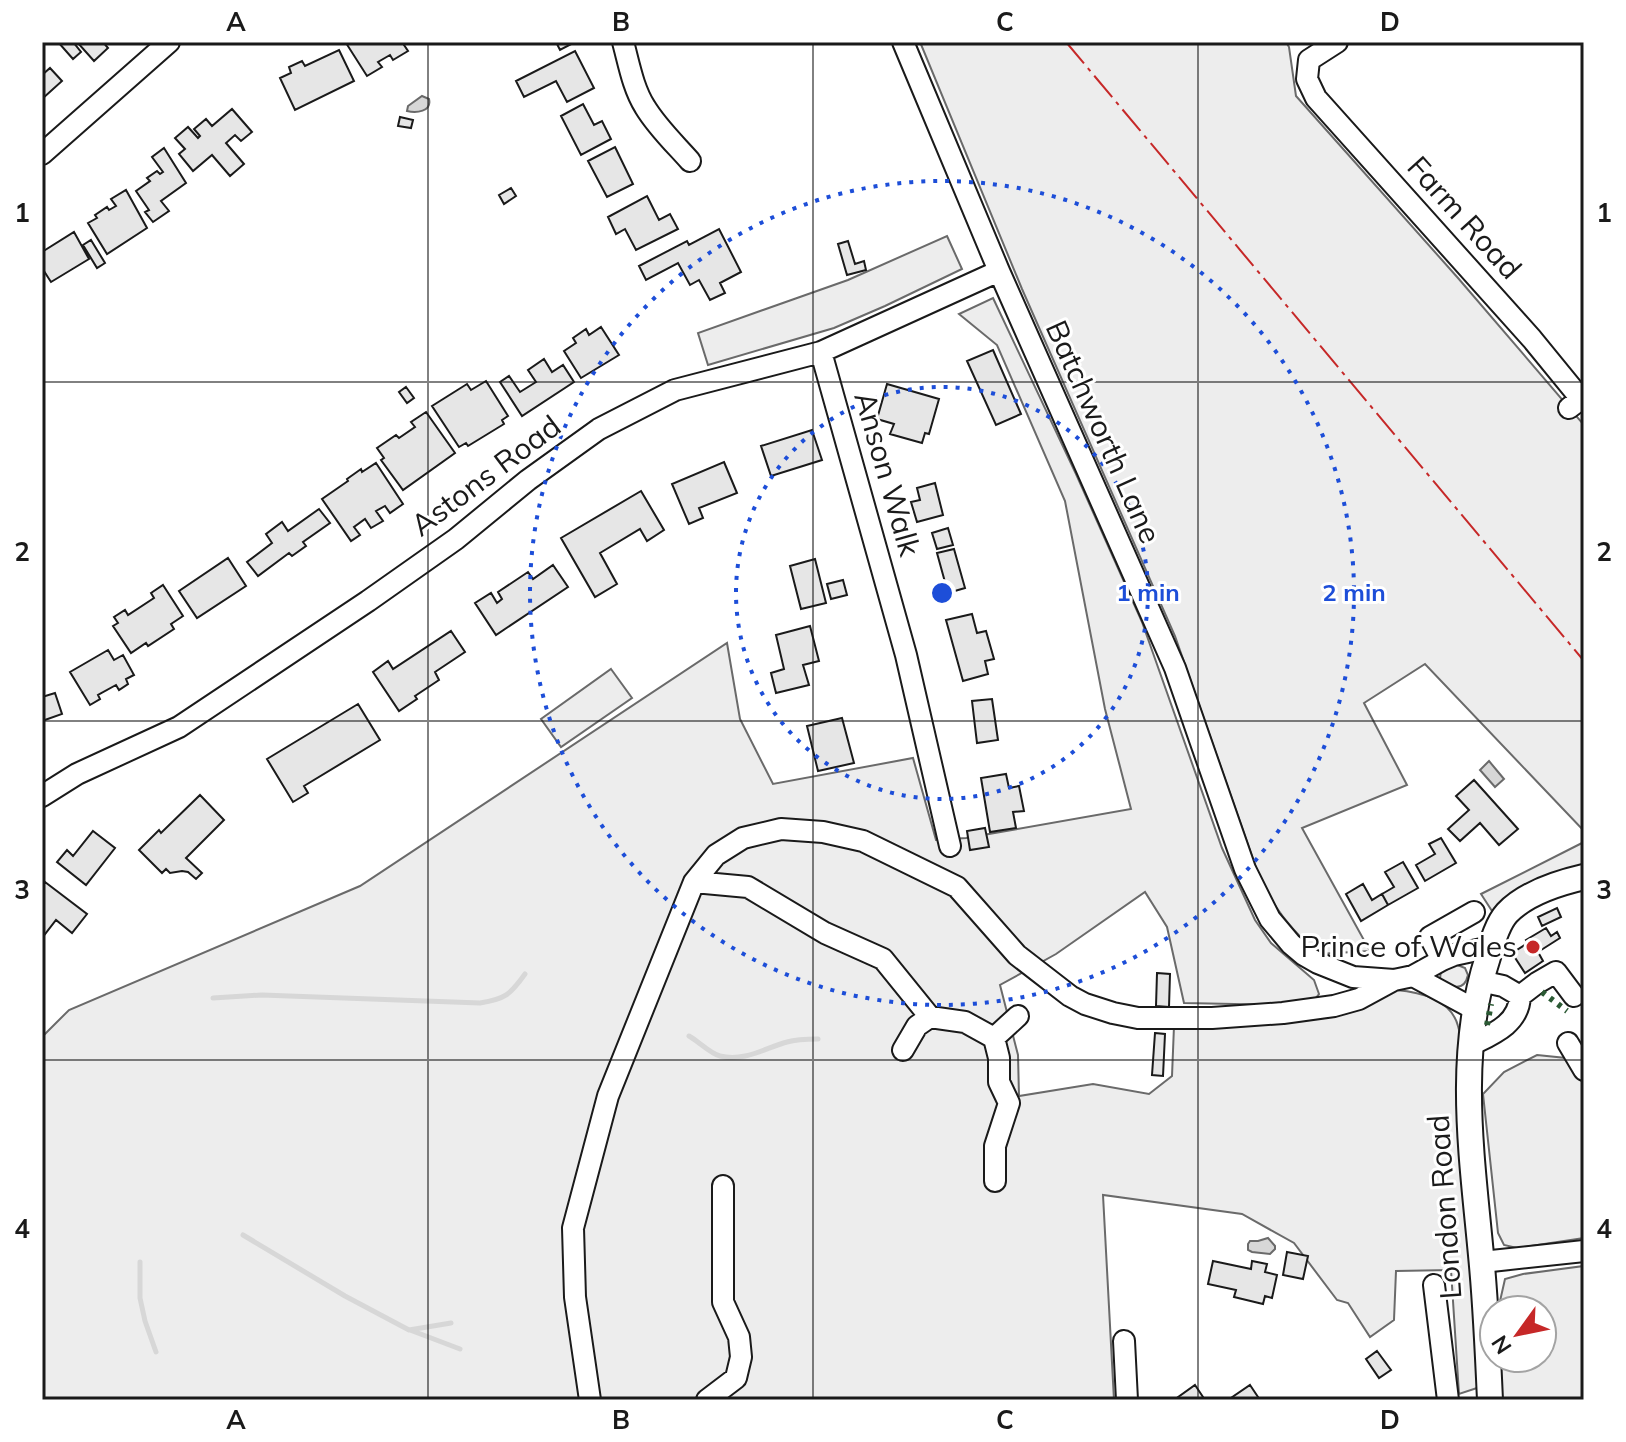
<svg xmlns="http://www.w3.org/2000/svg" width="1626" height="1442" viewBox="0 0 1626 1442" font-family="Mulish,sans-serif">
  <rect width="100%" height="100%" fill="#fff"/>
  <path fill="#ededed" stroke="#6a6a6a" stroke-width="2" d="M920 42H1286L1289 47 1296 96 1458 278 1584 425V831L1425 664 1364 703 1407 785 1302 828 1370 951 1318 954C1291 929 1279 914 1261 882L1175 636 1022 289Z
    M947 236 962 269 885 306 834 328 708 365 698 333 848 280Z
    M993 298 1076 474 1142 622 1222 848 1255 920 1271 943 1314 980 1319 994 1315 999 1279 1005 1184 1003 1167 927 1145 892 1056 954 1000 985 1018 1055 1019 1096 1093 1084 1149 1094 1172 1076 1174 1026 1396 990C1419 992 1451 999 1458 1026 1463 1041 1459 1061 1459 1077L1480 1387 1459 1394 1451 1270 1396 1271 1394 1320 1370 1337 1348 1303 1337 1300 1294 1243 1242 1214 1103 1195 1114 1400H42V1037L69 1010 360 886 727 643 740 719 773 784 913 758 936 840 966 838 1131 809 1105 709 1065 501 997 345 959 314Z
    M611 669 632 698 561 747 541 719Z
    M1584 842V866L1492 911 1481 894Z
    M1455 964 1465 968 1468 975C1464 993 1450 987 1440 979L1441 970Z
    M1537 1055 1566 1058 1584 1083V1238L1517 1248 1504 1245 1498 1233 1483 1094 1504 1072Z
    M1584 1266V1400H1501L1499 1358H1542V1310H1498L1505 1279 1523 1274Z"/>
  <path fill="#d7d7d7" stroke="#6a6a6a" stroke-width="2" d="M422 96 429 99C432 112 416 113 407 111L408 106Z
    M1489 761 1504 779 1495 787 1480 770Z
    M1268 1238 1275 1246V1249L1270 1254 1252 1252 1248 1250V1244L1250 1241H1258Z"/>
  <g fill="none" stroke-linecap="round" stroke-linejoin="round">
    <path stroke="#d7d7d7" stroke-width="5" d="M213 998 262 995 480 1003C505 999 510 995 525 974
      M689 1036C698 1041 711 1054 720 1056 745 1062 765 1048 787 1042 797 1039 808 1039 818 1039
      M243 1235 345 1296 409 1330 451 1323
      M140 1262V1298L145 1321 156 1352
      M410 1330 460 1349"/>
  </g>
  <path fill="#e6e6e6" stroke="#1a1a1a" stroke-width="2" d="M58 42H73L81 52 73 59Z
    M77 42H103L108 48 94 61Z
    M348 42H402L408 51 393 60 390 55 378 62 382 67 367 76 346 43Z
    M556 42H575L560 50Z
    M339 50 354 81 295 110 280 78 291 73 289 67 302 61 305 66Z
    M575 51 594 88 567 102 556 81 524 97 516 81Z
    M50 68 62 81 42 99V75Z
    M583 104 594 125 602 121 611 139 581 155 561 116Z
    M232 109 252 132 241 141 235 135 226 143 244 164 230 176 212 155 193 171 179 154 185 149 175 138 188 127 198 138 200 136 194 129 206 119 212 126Z
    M400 117 413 120 411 128 398 126Z
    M615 147 633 184 607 197 588 161Z
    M164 148 186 183 161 201 169 211 153 222 145 212 149 210 136 191 150 181 147 178 157 171 160 174 163 172 152 157Z
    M511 188 516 196 504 204 499 195Z
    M126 190 147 228 107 254 88 223 97 218 95 215 107 207 109 210 116 206 111 199Z
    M647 196 659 220 670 214 678 229 636 250 625 229 616 234 608 217Z
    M719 229 741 272 720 283 725 293 710 300 699 280 690 285 678 263 646 280 639 266 687 241 689 245Z
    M74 232 89 259 51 282 42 268V252Z
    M91 240 105 263 97 268 83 245Z
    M848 241 855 264 864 261 866 270 847 275 838 244Z
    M601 327 619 355 581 378 564 351 576 343 573 338 586 329 589 335Z
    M993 350 1021 414 996 425 967 361Z
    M544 359 552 372 563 365 574 382 522 416 500 382 509 376 520 392 536 382 528 370Z
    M486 381 508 416 502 420 504 424 468 446 466 443 459 447 432 406 467 384 471 390Z
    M887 384 939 399 929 434 925 433 922 443 890 434 894 424 877 419Z
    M406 387 414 398 407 403 399 392Z
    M426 412 455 453 403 490 381 460 384 458 377 448 396 435 399 438 415 427 411 422Z
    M812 430 822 460 771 476 761 446Z
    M724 462 737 493 699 508 703 518 689 524 672 484Z
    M376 463 403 504 390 513 385 506 376 511 383 521 371 528 365 519 354 527 360 535 351 541 322 499 348 481 347 479 361 469 362 472Z
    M935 483 943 515 917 522 911 502 920 500 917 488Z
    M641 491 664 530 647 541 640 529 600 553 617 584 595 597 561 538Z
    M319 509 330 523 303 542 306 546 292 556 289 553 258 576 247 562 272 543 266 534 282 522 288 531Z
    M948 528 953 545 937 549 932 533Z
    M954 549 965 588 948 593 937 553Z
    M228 558 246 586 197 618 179 591Z
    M815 559 826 603 801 609 790 566Z
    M553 565 568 587 496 635 475 603 491 593 497 603 502 599 498 592 528 572 533 579Z
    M843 580 847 595 831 599 827 584Z
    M163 585 183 616 171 624 174 629 148 646 146 643 131 653 113 626 118 623 114 617 125 610 128 615 154 598 151 593Z
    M972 614 977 633 986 631 994 659 985 661 988 674 963 681 946 620Z
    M810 626 819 661 803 665 809 685 776 693 771 673 784 669 776 635Z
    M451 631 465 652 435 672 439 680 415 696 417 699 399 711 373 672 388 661 393 669Z
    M108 650 114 660 123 655 134 675 126 679 128 684 119 690 116 685 98 695 100 699 90 705 70 672Z
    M55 693 62 714 42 721V697Z
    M992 699 998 740 977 743 972 701Z
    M358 704 380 740 304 786 308 793 293 802 267 759Z
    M842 718 854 763 818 771 807 726Z
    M1006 774 1009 788 1019 786 1024 811 1013 812 1016 828 990 832 981 778Z
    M1474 780 1518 829 1499 845 1480 823 1460 841 1448 829 1469 810 1456 796Z
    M200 795 224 820 186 858 202 873 196 879 188 872 182 871 170 873 166 869 162 873 139 850 159 830 161 833Z
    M985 828 989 847 970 850 967 831Z
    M93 831 115 848 86 885 57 862 67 850 73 856Z
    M1441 838 1456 863 1425 881 1416 865 1435 854 1429 844Z
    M1403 862 1418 888 1388 905 1382 894 1394 887 1385 872Z
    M45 882 87 914 72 933 56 920 42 938V886Z
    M1363 884 1372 900 1382 894 1388 905 1361 921 1346 894Z
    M1557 908 1561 917 1542 926 1538 917Z
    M1546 928 1551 936 1557 932 1560 938 1538 952 1543 961 1525 973 1512 953 1528 943 1526 940Z
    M1157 973 1170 974 1169 1007 1156 1006Z
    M1155 1033 1165 1034 1163 1076 1152 1075Z
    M1287 1252 1308 1256 1303 1279 1283 1275Z
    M1213 1261 1251 1269 1252 1261 1267 1264 1265 1272 1277 1275 1272 1298 1265 1296 1263 1304 1234 1297 1236 1290 1208 1284Z
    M1377 1351 1391 1370 1379 1378 1366 1359Z
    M1195 1385 1205 1400H1174Z
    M1250 1385 1260 1400H1228Z"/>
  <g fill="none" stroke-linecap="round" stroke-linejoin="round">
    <g stroke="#1a1a1a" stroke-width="24">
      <path id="minor" d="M623 42C629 64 633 88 645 107 657 127 675 144 690 161
        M903 42 999 271 1175 668 1245 869 1270 919 1291 944 1304 955 1318 963 1353 977 1394 980 1413 976 1442 960 1454 955 1491 947
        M1337 42 1309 60 1307 79 1316 98 1532 339 1581 399 1569 408
        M42 154 169 42
        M821 352 906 655 950 846
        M42 796 77 774 179 727 368 601 456 539 528 480 599 429 675 390 821 352 999 271
        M694 882 748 887 825 933 883 959 930 1017 965 1022 994 1038 999 1058V1082L1009 1103 995 1146V1181
        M1442 960 1430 937 1474 912
        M1413 976 1474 1009
        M1520 996 1537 983 1556 972 1574 996
        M994 1038 1018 1016
        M1568 1043 1584 1070
        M1471 1045C1493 1034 1519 1024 1520 996L1503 986 1480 981
        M903 1050 917 1026 930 1017
        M1482 1262 1584 1251
        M1434 1285 1448 1400
        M1124 1341 1127 1400
        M590 1400 575 1297 573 1228 608 1096 694 882 716 855 743 838 781 829 823 832 863 841 957 887 1017 955 1070 996 1085 1004 1113 1013 1138 1018H1212L1283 1013 1334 1006 1359 999 1394 980
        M707 1400 736 1378 741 1357 739 1337 723 1302V1186"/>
    </g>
    <g stroke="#1a1a1a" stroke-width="28">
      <path id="major" d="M1490 1400C1488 1355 1486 1310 1482 1266 1473 1163 1455 1058 1488 957 1492 943 1497 924 1507 913 1526 893 1558 883 1584 877"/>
    </g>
    <use href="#minor" stroke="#fff" stroke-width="20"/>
    <use href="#major" stroke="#fff" stroke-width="24"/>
    <path stroke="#2b5a34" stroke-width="6" stroke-dasharray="4 6" stroke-linecap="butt" d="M1542 992 1567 1011
      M1487 1025 1491 1004"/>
    <path stroke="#c62828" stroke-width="2" stroke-dasharray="28 6 4 6" stroke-linecap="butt" d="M1066 42 1584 661"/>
  </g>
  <path fill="none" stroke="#1a1a1a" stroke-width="2" stroke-opacity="0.55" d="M428 42V1400M813 42V1400M1198 42V1400M42 382H1584M42 721H1584M42 1060H1584"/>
  <g fill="none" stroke="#1d4ed8" stroke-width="4" stroke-dasharray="4 8">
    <circle cx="942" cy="593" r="206"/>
    <circle cx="942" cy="593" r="412"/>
  </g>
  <circle fill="#c62828" stroke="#fff" stroke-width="3" cx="1533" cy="947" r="8"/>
  <g text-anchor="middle" stroke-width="6" stroke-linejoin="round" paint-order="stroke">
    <g font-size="30" fill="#1a1a1a" stroke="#fff">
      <text transform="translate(1464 218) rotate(48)" y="10">Farm Road</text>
      <text transform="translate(1103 432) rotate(66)" y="10">Batchworth Lane</text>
      <text transform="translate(887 474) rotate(74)" y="10">Anson Walk</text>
      <text transform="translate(486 476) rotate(-37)" y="10">Astons Road</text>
      <text transform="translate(1445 1207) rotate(-94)" y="10">London Road</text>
    </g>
    <g font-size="30" fill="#1a1a1a" stroke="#fff" text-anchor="end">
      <text x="1517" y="957">Prince of Wales</text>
    </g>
  </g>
  <circle cx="942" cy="593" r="12" fill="#1d4ed8" stroke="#fff" stroke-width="4"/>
  <g font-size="24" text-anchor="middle" font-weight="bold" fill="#1d4ed8" stroke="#fff" stroke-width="6" stroke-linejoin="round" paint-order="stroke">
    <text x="1148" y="601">1 min</text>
    <text x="1354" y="601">2 min</text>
  </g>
  <rect width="1626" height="1442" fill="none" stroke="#ffffff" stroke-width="88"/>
  <g transform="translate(1518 1334) rotate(237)"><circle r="38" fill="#ffffff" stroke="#a3a3a3" stroke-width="2"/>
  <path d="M0-6L14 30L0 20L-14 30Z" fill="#c62828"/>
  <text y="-12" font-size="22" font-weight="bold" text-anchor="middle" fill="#1a1a1a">N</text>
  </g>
  <rect x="44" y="44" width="1538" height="1354" fill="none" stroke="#1a1a1a" stroke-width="3"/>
  <g font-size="26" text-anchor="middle" font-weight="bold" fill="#1a1a1a">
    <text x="236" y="31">A</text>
    <text x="621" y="31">B</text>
    <text x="1005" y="31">C</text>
    <text x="1390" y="31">D</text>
    <text x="22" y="222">1</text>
    <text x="1604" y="222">1</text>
    <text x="22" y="561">2</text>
    <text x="1604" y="561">2</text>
    <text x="22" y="899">3</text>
    <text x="1604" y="899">3</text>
    <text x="22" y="1238">4</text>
    <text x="1604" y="1238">4</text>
    <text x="236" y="1429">A</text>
    <text x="621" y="1429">B</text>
    <text x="1005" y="1429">C</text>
    <text x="1390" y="1429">D</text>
  </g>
</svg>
